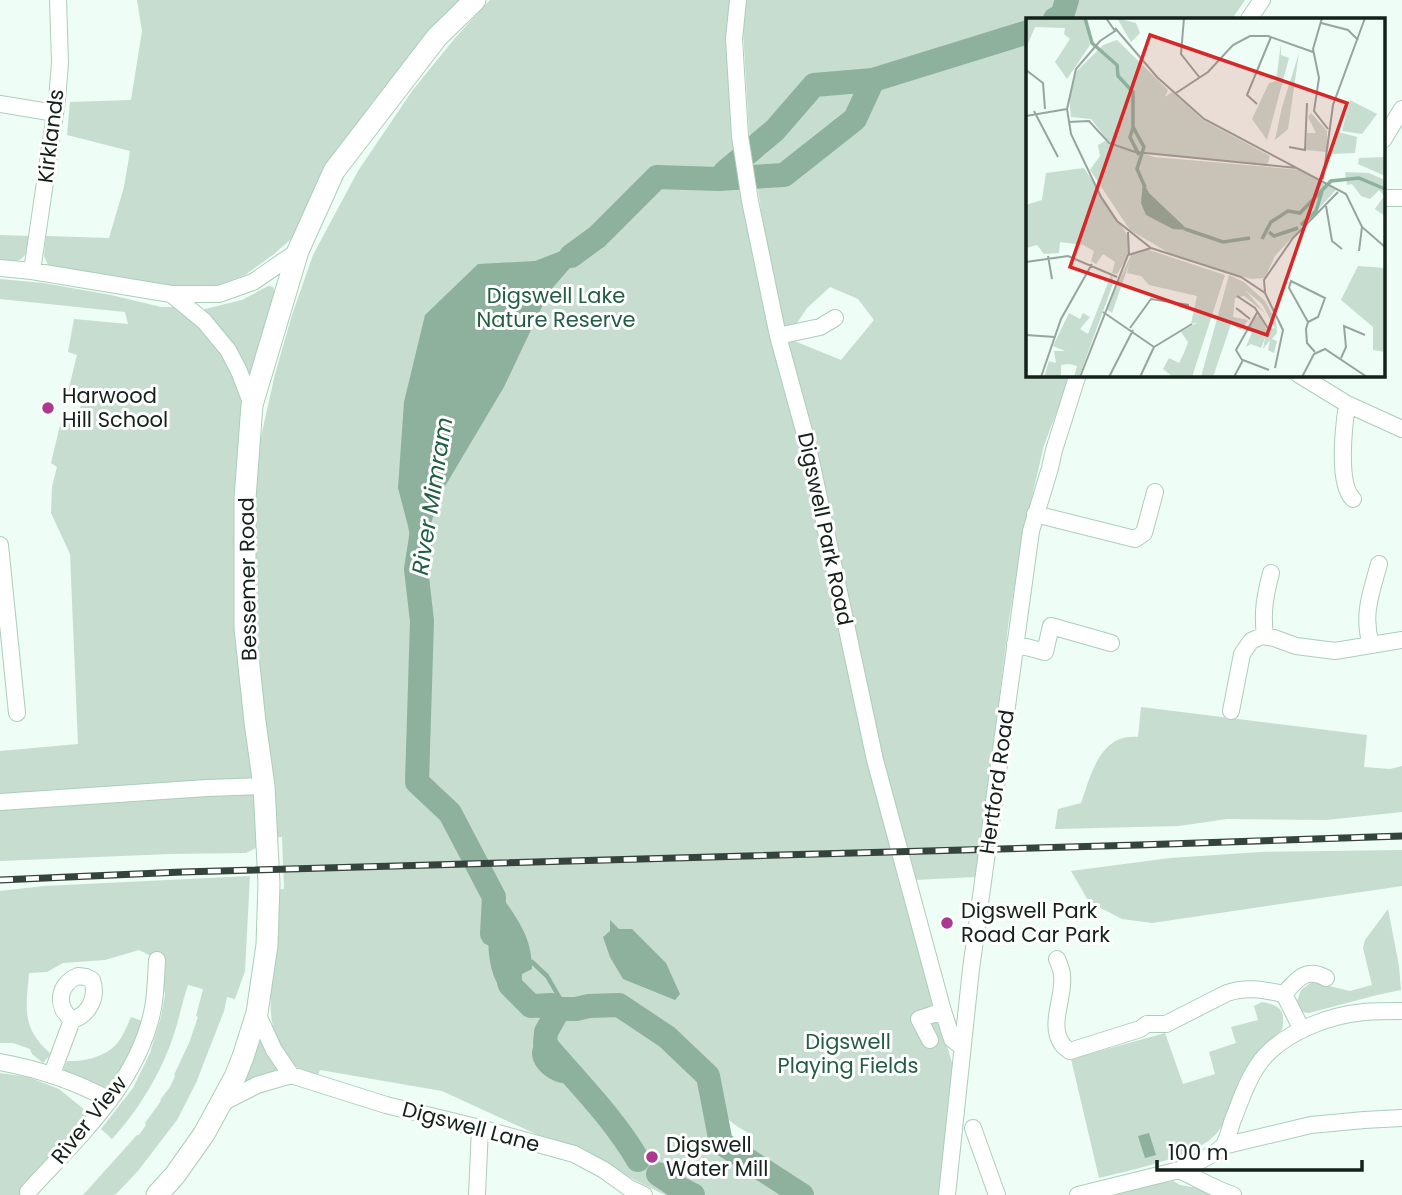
<svg xmlns="http://www.w3.org/2000/svg" width="1402" height="1195" viewBox="0 0 1402 1195" font-family="Poppins,sans-serif">
  <rect width="100%" height="100%" fill="#eefdf5"/>
  <path fill="#c6ddd0" fill-rule="evenodd" d="M137 0H472L298 233 274 254 245 275 216 286 167 291 58 270 48 265 44 256 46 236 109 238 124 187 130 151 67 135 70 102 131 100 142 31Z
    M490 0H731L753 251 781 381 801 450 882 817 899 882 955 1073 950 1102 939 1195H665L623 1174 442 1091 320 1070 317 1077C298 1070 295 1067 284 1051 262 1018 273 986 276 950 277 930 277 910 277 890L284 889 282 837 273 838 250 603 257 455 275 374 292 315 313 255 358 171 412 91 455 38ZM712 1107 738 1127 752 1135 733 1155 719 1144Z
    M745 0H1245L1232 19H1028V374L1071 375 1044 445 1024 532 1009 619 985 814 975 877 915 880 882 759 820 473 787 338 773 289 749 131 742 13ZM830 287 858 299 874 320 841 360 787 338 807 308Z
    M0 235 31 236C25 259 25 262 0 263Z
    M0 279 43 283 111 295 161 307H176L191 317 215 342 246 395 262 845 246 853 170 854 0 861V798L57 789 0 795V751L78 744 70 554 51 513 52 487 57 467 51 463 61 421 76 425 82 400 67 396 77 355 68 352 74 319 128 324 125 312 0 299Z
    M268 286 273 287 275 291 250 374 247 373 201 310 242 300Z
    M1141 707 1367 735 1364 767 1390 769 1402 766V812L1326 820 1227 819 1179 826 1055 829 1058 809 1081 803C1091 775 1100 733 1138 737Z
    M1402 850V886L1152 923 1122 919 1089 902 1071 871 1170 858 1261 852Z
    M250 876 245 971 235 999 227 997 224 1011 196 1083 177 1120 138 1171 115 1195H83L137 1135H139L146 1125 145 1123 161 1101 160 1100 170 1087 175 1076 174 1075 189 1043 198 1017 196 1016 203 989 188 985C182 1002 179 1020 173 1037 161 1073 138 1111 112 1139L101 1129 133 1088 150 1053 161 1017 165 995 159 960 139 950 105 960 63 963 47 972 29 973C26 1009 21 1028 51 1054L43 1063 32 1054 30 1049 13 1043H0V891L44 886Z
    M1388 909 1399 966 1401 990 1377 995 1309 1013 1302 1012 1297 1001 1301 990 1312 982 1350 991 1372 985 1363 948 1365 940Z
    M1262 1002C1273 1004 1284 1007 1283 1020 1283 1024 1283 1028 1281 1031 1279 1034 1272 1038 1269 1041 1260 1048 1254 1056 1248 1065 1233 1087 1234 1117 1213 1137 1192 1157 1128 1171 1099 1178L1071 1059 1165 1033 1183 1084 1215 1074 1209 1052 1236 1043 1231 1027 1258 1020 1254 1006Z
    M131 1017 145 1022 117 1083 107 1089H99L63 1070 67 1061C86 1062 110 1056 121 1038 125 1031 128 1024 131 1017Z
    M259 1041H262L279 1068 277 1073 245 1083 244 1081 258 1042Z
    M0 1073 28 1077 59 1089 91 1115 33 1195H0Z
    M1174 1181 1180 1185 1204 1189 1222 1195H1100L1147 1185Z"/>
  <path fill="#8db19d" d="M597 237 549 292 504 387 441 493 416 569 408 526 398 488 404 402 425 315 478 264 535 261Z
    M505 901C521 924 532 941 532 969L522 974C521 987 525 996 532 1007 524 1007 518 1005 512 1000 483 979 489 939 488 907L494 902Z
    M610 920 619 929H632L666 963 680 994 675 1000 623 979 610 957 603 937 610 931Z
    M540 1032H546L547 1039 583 1079 579 1083C574 1083 568 1083 562 1083 549 1081 532 1068 532 1053 532 1047 538 1038 540 1032Z
    M1149 1133 1156 1155 1145 1158 1138 1136Z"/>
  <g fill="none" stroke-linecap="round" stroke-linejoin="round">
    <path stroke="#8db19d" stroke-width="4.5" d="M532 962 547 976 562 1002 559 1009"/>
    <path stroke="#8db19d" stroke-width="24" d="M1055 19 1062 16 1067 0
      M725 172 775 130 814 85 873 80
      M571 256 597 237 657 177 718 179 784 175 855 119 873 80 1028 32
      M421 537 416 569 422 621 417 782 450 813 494 897 492 934
      M509 982 510 985 531 1006 552 1005 559 1009H576L589 1006 619 1005 667 1037 708 1076 721 1143 802 1195
      M559 1009 546 1032 545 1044C577 1082 613 1117 638 1160
      M658 1174 679 1188 693 1195"/>
    <g stroke="#aacfbb" stroke-width="18">
      <path id="minor" d="M738 0 734 39 740 136 750 201 778 336 807 442 875 760 943 1011 952 1039 962 1047
        M1249 19 1262 0
        M0 104 55 113
        M1383 140 1402 109
        M1383 198H1402
        M0 268 32 271 171 294 204 321 228 350 239 371 252 405
        M32 271 57 100 60 63 58 0
        M171 294H219L253 282 298 251
        M778 336 820 327 835 318
        M1298 374 1347 404 1402 429
        M1347 404C1344 425 1337 484 1353 499
        M1035 514 1135 539 1144 533 1155 492
        M0 545 17 713
        M1265 636C1262 612 1265 596 1271 573
        M1015 644 1045 652 1051 626 1111 643
        M1371 645C1362 615 1371 593 1379 564
        M1231 711 1242 654 1251 641 1262 636 1274 638 1296 646 1335 651 1402 640
        M0 802 207 788 264 786
        M1057 959C1059 964 1062 970 1062 975 1065 997 1048 1024 1062 1044 1064 1047 1067 1049 1070 1051L1140 1029 1147 1024H1166L1227 993C1247 986 1264 990 1284 994 1297 979 1306 967 1326 978
        M78 976 86 977 92 980C98 997 89 1015 72 1020 55 1006 58 984 78 976Z
        M1284 994 1302 1030
        M257 1013 274 1050 291 1075
        M930 1040 919 1019 943 1011
        M0 1062C39 1069 75 1081 110 1100
        M52 1074 72 1020
        M222 1103 257 1085 291 1075 386 1105 480 1128 574 1154 604 1170 629 1188 644 1195
        M973 1128 997 1195
        M1223 1146 1311 1125 1364 1120 1402 1118
        M1179 1170C1197 1178 1214 1189 1233 1195
        M28 1192C77 1138 139 1083 153 1008 156 992 156 976 157 960
        M477 1195 480 1128
        M947 1195 971 969 1031 531 1050 468 1054 450 1078 374
        M1078 1195 1179 1170C1190 1166 1214 1155 1222 1147 1227 1142 1230 1129 1232 1122 1241 1100 1249 1073 1266 1055 1290 1030 1331 1015 1364 1012 1377 1011 1389 1011 1402 1011"/>
    </g>
    <g stroke="#aacfbb" stroke-width="23">
      <path id="major" d="M157 1195 175 1175 204 1134 235 1077 243 1057 257 1013 267 945 269 884 264 786 255 722 245 628V498L252 405 298 251 334 171 437 37 475 0"/>
    </g>
    <use href="#minor" stroke="#fff" stroke-width="16"/>
    <use href="#major" stroke="#fff" stroke-width="21"/>
    <g stroke="#34433b" stroke-width="7">
      <path id="rail" d="M0 880 182 872 1138 845 1402 836"/>
    </g>
    <use href="#rail" stroke="#fff" stroke-width="4.5" stroke-dasharray="13" stroke-linecap="butt"/>
  </g>
  <g fill="#ac3890" stroke="#fff" stroke-width="2.5">
    <circle cx="48" cy="408" r="7"/>
    <circle cx="947" cy="923" r="7"/>
    <circle cx="652" cy="1157" r="7"/>
  </g>
  <g text-anchor="middle" stroke-width="6" stroke-linejoin="round" paint-order="stroke">
    <g font-size="21" fill="#14221b" stroke="#fff">
      <text transform="translate(51 136) rotate(-83)" y="7">Kirklands</text>
      <text transform="translate(825 529) rotate(78)" y="7">Digswell Park Road</text>
      <text transform="translate(248 579) rotate(-91)" y="7">Bessemer Road</text>
      <text transform="translate(997 782) rotate(-82)" y="7">Hertford Road</text>
      <text transform="translate(89 1120) rotate(-51)" y="7">River View</text>
      <text transform="translate(471 1127) rotate(15)" y="7">Digswell Lane</text>
    </g>
    <g font-size="21" fill="#215e43" stroke="#fff">
      <text x="556" y="303">Digswell Lake<tspan x="556" dy="24">Nature Reserve</tspan></text>
      <text x="848" y="1049">Digswell<tspan x="848" dy="24">Playing Fields</tspan></text>
    </g>
    <g font-size="21" fill="#14221b" stroke="#fff" text-anchor="start">
      <text x="62" y="403">Harwood<tspan x="62" dy="24">Hill School</tspan></text>
      <text x="961" y="918">Digswell Park<tspan x="961" dy="24">Road Car Park</tspan></text>
      <text x="666" y="1152">Digswell<tspan x="666" dy="24">Water Mill</tspan></text>
    </g>
    <g font-size="23" font-style="italic" fill="#215f43" stroke="#fff">
      <text transform="translate(432 496) rotate(-81)" y="8">River Mimram</text>
    </g>
  </g>
  <g transform="translate(1026 18)">
    <rect width="359" height="359" fill="#eefdf5"/>
    <path d="M0 0 59 1 64 27 41 61 29 44 44 21 38 16 39 10 9 9 0 30ZM91 0 110 5 114 15 105 24ZM91 22 142 72 139 79 146 74 177 102 244 138 241 148 108 133 82 123 65 101 45 99 43 79 51 53 77 27ZM255 25V37L263 40 241 122 226 101 243 65 250 63ZM273 35 262 111 249 122 256 89ZM324 82 351 96 336 116 316 113ZM285 95 301 113V134L280 132 281 115H290L282 99ZM312 114 331 119 329 135 304 136ZM79 123 128 139 276 152 310 172 249 238 239 260 225 261 150 239 104 212 64 152 74 138 72 127ZM359 139V158L332 146 333 140ZM58 150 102 218V238L91 256 86 255 89 244 77 236 70 246 65 243 68 233 57 227 34 224 33 235 18 236 11 227 0 230V187L16 182 20 155ZM319 154 343 155 359 162V198L349 191 358 178 353 172 344 181 335 178 326 166 321 167ZM120 231 199 257 166 359H147L137 351 143 340 153 345 158 335 162 324 155 314 172 304 165 306 171 278 123 267 115 258 101 255 103 246 86 295 80 291 105 237ZM332 248 359 250V334L347 332V309L315 282ZM85 257 88 263 53 359H48L51 348 43 346 35 347V359H18L23 343 30 345 28 333H39L27 328 43 295 54 301 57 295 64 299 54 311 62 316ZM203 257 218 264 239 283 250 303 251 315 246 321 251 323 248 335 242 332 244 322 237 331 239 320 235 330 225 326 220 329 226 314 220 312 227 301 233 297 241 312 249 310 236 286 219 272 239 295 218 278 209 280 207 299 222 302 215 312 205 306 187 359H175Z" fill="#c6ddd0"/>
    <path d="M117 164 123 175 162 212 147 211 120 197 115 185Z" fill="#8db19d"/>
    <path fill="none" stroke="#8db19d" stroke-width="3.5" d="M59 0 66 25 91 47 92 58 107 74V109L118 129 111 151 119 169M107 110 104 119 113 137M275 207 290 193 296 173M159 211 197 224 224 220M243 214 248 218 272 210M236 221 245 204 262 193 274 195 305 163 333 160 359 171"/>
    <path fill="none" stroke="#97a59e" stroke-width="2" d="M80 0 89 13 74 23 50 51 41 91 45 116 75 179 91 203 125 230 215 259 239 275 257 312 249 350M158 0 155 36 174 60M296 0 287 31 293 60 288 93 302 111M295 5 322 12 332 22M89 10 131 59 178 101 320 176 336 209 359 229M0 52 17 65 19 91M150 75 182 54 207 27 224 18H242L287 34M231 86 221 77 245 19M8 93 32 139M0 98 41 91M42 104 63 103 83 125 109 134 271 150M263 129 279 132 281 85M297 161 307 87 339 0M300 188 306 223 316 231M102 214 103 237M333 233 336 209M22 238 26 261M0 244 42 238 91 259M239 274 238 262 267 220 312 174M211 278 229 290 243 312M77 294 128 329 114 359M217 295 210 290 224 301M282 304 263 270 265 263 299 280 292 299 282 304 280 311 281 325 289 334M104 310 125 281 163 287M0 317 29 319M128 329 166 306M315 340 320 329 318 308 339 317M216 342 210 332 232 293M15 359 35 301 66 246M54 359 102 237 125 230M83 359 107 312M208 359 217 342 243 352M276 359 288 336 299 331 341 359"/>
    <path fill="#d62828" fill-opacity="0.15" stroke="#d62828" stroke-width="3.5" d="M124 17 321 85 241 317 44 249Z"/>
    <rect width="359" height="359" fill="none" stroke="#14221b" stroke-width="3.5"/>
  </g>
  <path d="M1157 1160v10h205v-10" fill="none" stroke="#14221b" stroke-width="3.5"/>
  <text x="1168" y="1160" font-size="21" fill="#14221b" stroke="#ffffff" stroke-width="5" paint-order="stroke">100 m</text>
</svg>
